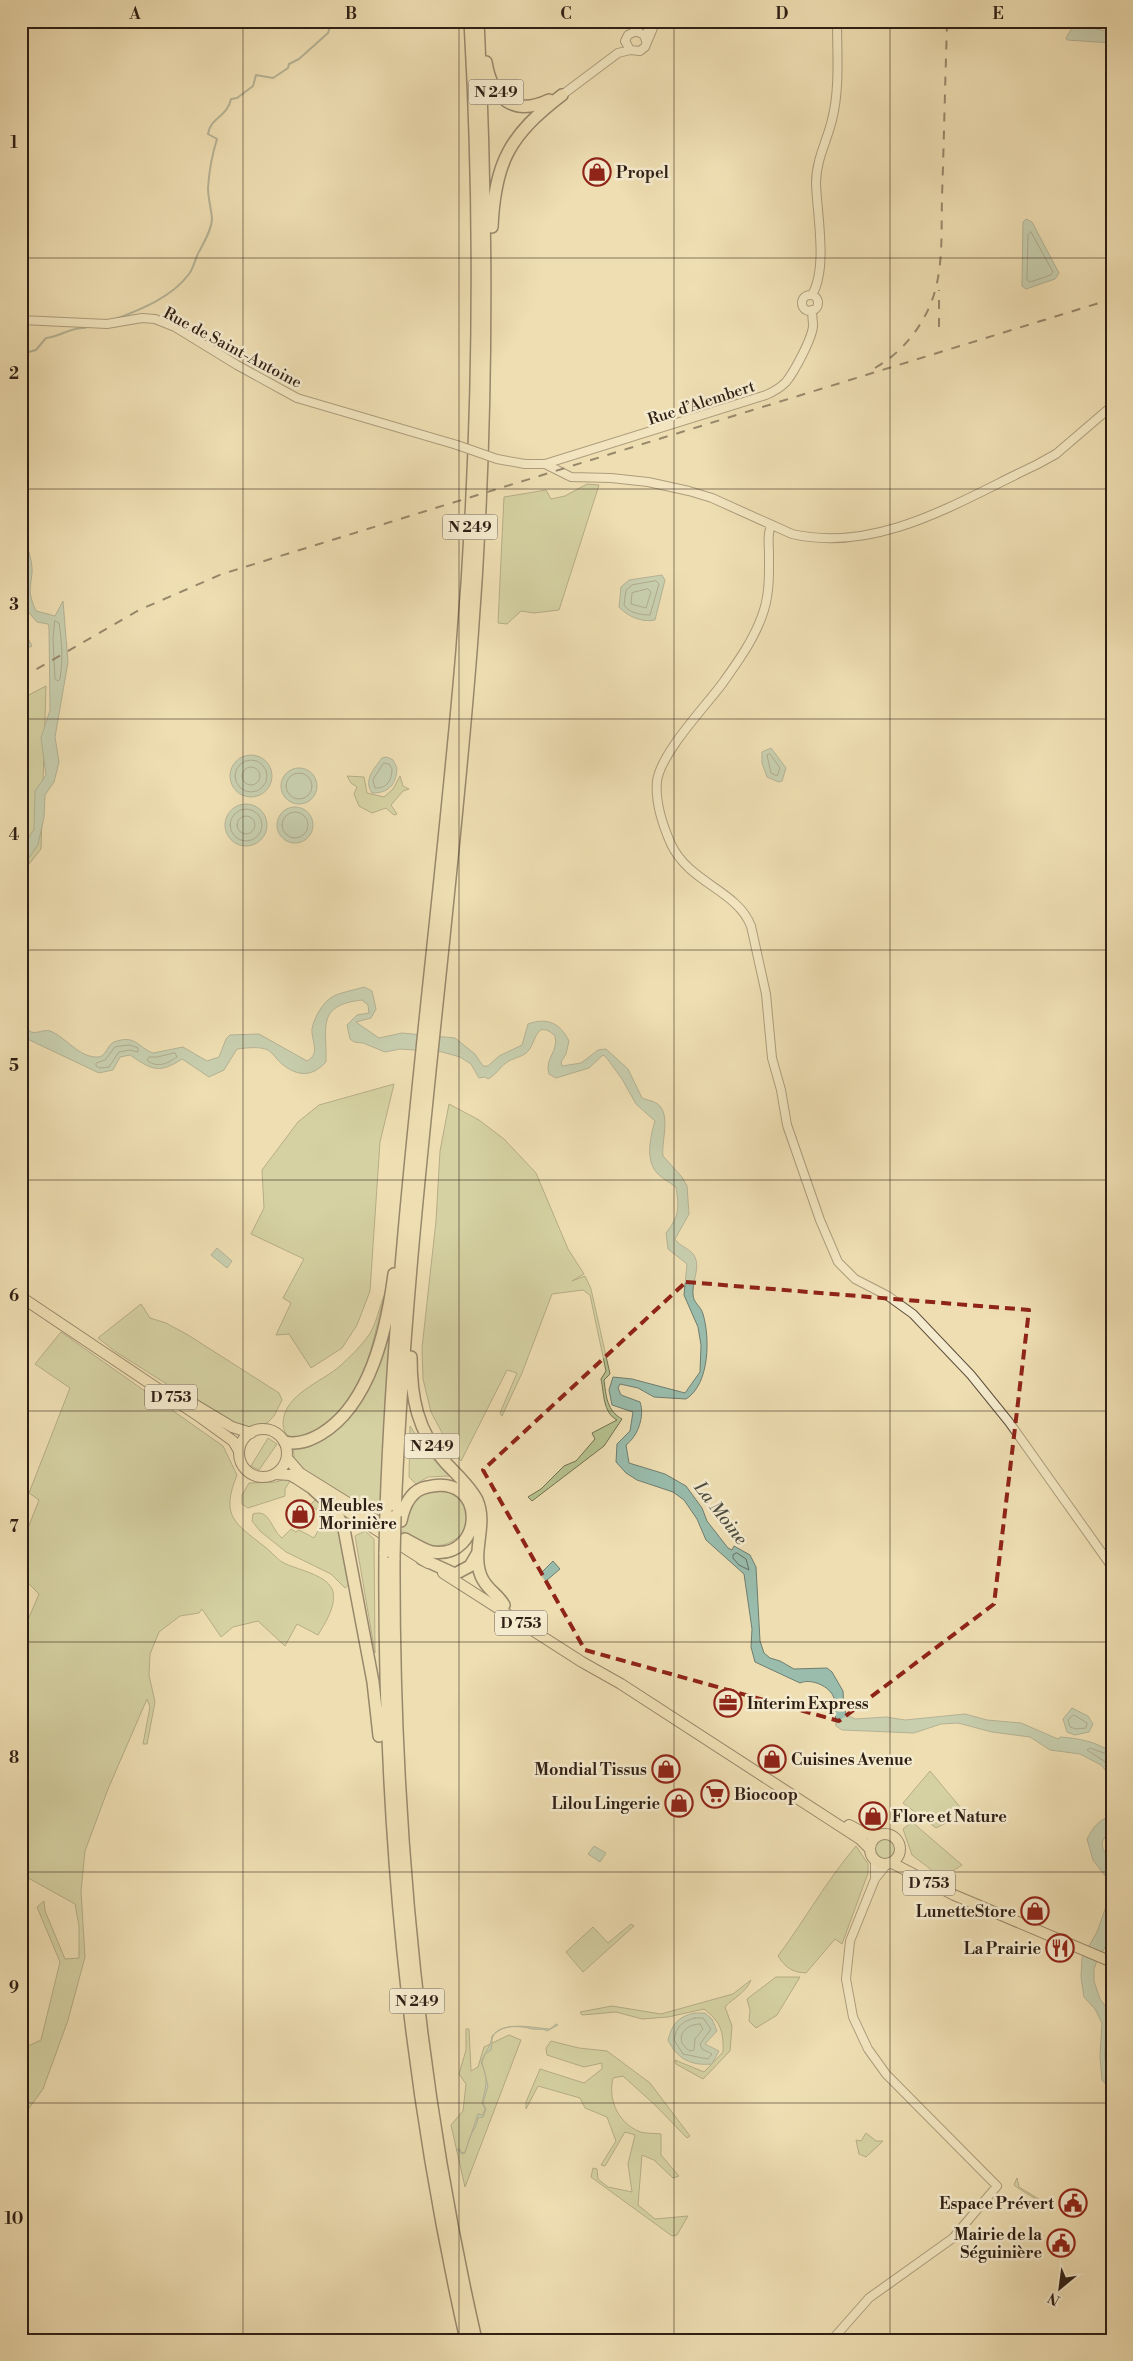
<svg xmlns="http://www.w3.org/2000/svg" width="1133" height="2361" viewBox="0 0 1133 2361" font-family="'Libre Bodoni',serif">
  <rect width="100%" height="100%" fill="#eedeb2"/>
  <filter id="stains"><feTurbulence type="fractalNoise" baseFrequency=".004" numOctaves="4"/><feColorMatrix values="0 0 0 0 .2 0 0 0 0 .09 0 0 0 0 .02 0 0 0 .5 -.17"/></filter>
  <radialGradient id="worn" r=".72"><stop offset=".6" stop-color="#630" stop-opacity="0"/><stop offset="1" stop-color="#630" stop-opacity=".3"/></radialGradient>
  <path fill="#b5c28f" stroke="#727052" d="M587 484 599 485 559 610 534 613 521 611 507 624 498 623 504 497 546 490 551 499 565 496Z
    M46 686 41 849 21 874V772C29 756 14 739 24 725L21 719V699Z
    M347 776 364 777 367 793 384 797 393 789 400 776 403 786 409 789 403 791 391 805 397 814 394 815 386 808 372 813 359 806 354 794 357 787 351 783Z
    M394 1084 380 1142 370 1291 357 1325 342 1348 311 1368 289 1334 276 1335 291 1303 283 1298 304 1259 251 1234 264 1208 262 1170 298 1122 319 1105Z
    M449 1104 479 1120 504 1139 536 1173 568 1249 584 1274 572 1281 585 1276 591 1289 610 1374 604 1380C606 1396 607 1411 622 1419L604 1446 532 1501 528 1497 541 1489 564 1466 576 1461 595 1439 592 1433 617 1420C603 1413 604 1393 601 1379L606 1371 590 1295 583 1290 552 1294 522 1373 502 1416 500 1413 517 1373 507 1370 461 1461 448 1444 431 1412 423 1379 422 1348 436 1221 440 1151Z
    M384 1296C372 1343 364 1407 317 1432 310 1435 303 1440 296 1439 287 1438 283 1431 283 1423 284 1394 322 1382 340 1366 350 1357 361 1346 369 1335 376 1325 379 1308 384 1296Z
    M141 1304 150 1318 166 1323 188 1335 279 1393 282 1400 274 1416 267 1423 242 1428 192 1400 116 1352 98 1338Z
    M392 1317 381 1511 413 1502 424 1493 437 1490 453 1493 463 1503 469 1518 465 1532C443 1550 434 1549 409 1536L295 1464 293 1447C309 1444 329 1437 341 1425 366 1399 379 1350 392 1317Z
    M61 1332 223 1446 237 1475C220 1517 235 1523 265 1547 272 1552 278 1561 286 1564 299 1570 330 1576 333 1592 336 1607 325 1623 318 1635L297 1624 285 1646 258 1621 233 1627 221 1637 202 1609 199 1613 180 1616 159 1632 150 1654 149 1675 155 1702 147 1744H143L150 1707 147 1699 108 1789 85 1851 81 1891 85 1957 68 2020 43 2089 21 2119V2056L26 2047 41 2040 60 1962 37 1907 44 1901 45 1911 65 1959 79 1958V1926L75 1904 21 1874V1636L39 1594 21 1576V1546L39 1500 29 1493 70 1388 35 1364Z
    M410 1426 430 1456 449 1476 428 1477 416 1484 409 1477Z
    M268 1438 277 1444 259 1470 251 1466Z
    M285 1479 291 1480 328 1505 337 1515 351 1583 345 1588 331 1574 286 1552 260 1531 252 1521 253 1514C270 1508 271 1530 282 1538L291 1529 296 1532 299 1530 314 1538 326 1517 310 1505 316 1499 290 1481 285 1489V1496L248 1508 242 1504V1495L249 1483 276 1482Z
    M365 1531 374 1539 375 1653 355 1536Z
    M930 1771 965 1813 936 1828 903 1803Z
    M912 1822 962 1865 942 1878 912 1855 903 1829Z
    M875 1849a10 10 0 1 1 20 0a10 10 0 1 1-20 0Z
    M856 1846 868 1864V1873L842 1944 835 1939 806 1973C792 1972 786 1968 778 1956 805 1920 826 1881 856 1846Z
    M631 1924 634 1926 583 1972 566 1952 593 1927 608 1943Z
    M776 1977H800L777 2015 756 2028 749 2021 750 2010 747 1999Z
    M751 1980C746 1993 734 1997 725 2007L732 2026 730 2051 703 2079 676 2064 675 2060 704 2072 723 2052C724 2031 720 2021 704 2009L668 2017 642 2019 616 2012 582 2015 580 2012 612 2006 661 2014 733 1994Z
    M466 2029H469L471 2071 478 2067 484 2047 509 2035 521 2040 465 2187 451 2125 463 2111 466 2084 459 2074 466 2050Z
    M551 2041 579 2048 607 2051 650 2083 690 2136 687 2138 654 2104 623 2076 613 2078C608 2099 617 2121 638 2131 644 2134 654 2133 661 2134V2155L679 2176 673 2178 654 2160 642 2155 638 2205 655 2219 688 2216 677 2235 672 2236 591 2177 593 2168 597 2169 598 2179 608 2187 632 2192 628 2164 635 2135 625 2132 605 2166 601 2165 616 2141 607 2117 585 2108 580 2098 538 2086 526 2109V2102L540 2069 584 2083 602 2069V2063L584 2067 547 2055 546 2048Z
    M866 2133 876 2141H883L866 2157 859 2154 856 2140 861 2141Z
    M1017 2178 1019 2187 1052 2207 1050 2208 1018 2188 1014 2185Z"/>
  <path fill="#99bcac" stroke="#6f7d70" d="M1075 23 1112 33V43L1067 40 1066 38Z
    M1026 219 1032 222 1059 273 1055 279 1026 289 1022 286 1023 222Z
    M21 531C26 542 33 560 32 573 30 591 28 593 36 611L55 616 63 601 68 662 55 737 59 762 54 782 45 795 44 817 38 845 21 869C21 859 27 836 34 830L35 791 46 775 41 738 50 710 49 627 48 624 37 622 24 607 21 585 24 566 21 553Z
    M662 575 665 580 655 620C642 623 627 616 619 607L621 587 629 580Z
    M25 633 32 646 21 651V634Z
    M771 748 786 768 782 781 779 782 767 777 762 763V752Z
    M230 776a21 21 0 1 1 42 0a21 21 0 1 1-42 0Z
    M387 757 393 760 397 768C396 785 389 793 372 793 363 780 374 769 382 758Z
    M281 786a18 18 0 1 1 36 0a18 18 0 1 1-36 0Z
    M225 825a21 21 0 1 1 42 0a21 21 0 1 1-42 0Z
    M277 825a18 18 0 1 1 36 0a18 18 0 1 1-36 0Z
    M364 987 372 991 376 1009 371 1018 356 1022 379 1038 402 1033 455 1038 475 1054 483 1066H488L499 1056 522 1045 528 1024C547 1017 560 1023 569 1041L566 1054 561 1062 562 1066 581 1063 598 1050 606 1049 628 1069 642 1098C646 1100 650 1100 654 1102 673 1110 661 1140 663 1156L682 1177 687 1186 689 1214 675 1239C680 1248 693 1248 696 1260 699 1270 692 1283 693 1294 693 1303 701 1306 703 1314 710 1337 710 1384 686 1399L654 1397 638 1388 620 1384 618 1388 621 1395 640 1402C645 1416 638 1436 626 1445L629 1463 665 1474 686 1486 702 1508 707 1521 728 1548 732 1550 734 1546 750 1555 756 1567 760 1641 764 1653 770 1658 780 1661 794 1669 827 1668 832 1672 843 1691 844 1709 847 1715 855 1719 886 1717 905 1720 965 1714 987 1720 1021 1723 1058 1739 1060 1737C1077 1738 1099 1742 1112 1753V1778L1101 1765 1080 1754 1050 1750 1030 1737 992 1732 958 1723 941 1724 914 1733 842 1730 836 1726C835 1719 836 1703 834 1698 830 1686 811 1678 800 1683L755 1662 751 1647 752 1629 744 1574 706 1540 697 1519 684 1500 673 1492 637 1480 626 1473 616 1462 617 1444 630 1431 633 1412 612 1405 609 1390 613 1377 632 1379 685 1393 700 1372 701 1345 698 1327 684 1295 687 1264 668 1249 666 1233C680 1215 679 1208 676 1187 669 1182 658 1176 654 1169 646 1156 651 1134 655 1121L636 1104 622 1079 606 1057 603 1055 589 1068 556 1078 549 1074C544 1059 559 1051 555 1036 552 1033 546 1028 541 1030 536 1032 533 1045 529 1050 523 1058 513 1057 506 1063 499 1068 497 1074 488 1079L485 1077 479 1078 471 1064 460 1057 442 1052 400 1049 385 1052 363 1043 354 1042 350 1039 347 1025 357 1015 369 1013 368 1005 362 1000C316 1005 327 1027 326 1062 312 1077 298 1077 282 1064 277 1060 273 1053 268 1050 259 1046 246 1048 237 1049L224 1070 209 1077 182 1059C159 1074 152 1070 130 1055L120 1057 113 1070 99 1073 21 1036V1022L31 1032C37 1034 44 1029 50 1031 66 1037 79 1058 98 1057 106 1057 107 1045 114 1042 136 1034 137 1047 153 1053L183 1047 207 1061 219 1057 226 1039 230 1035 259 1034 307 1061C321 1054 311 1040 312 1029 314 1018 323 1001 334 996 339 993 358 989 364 987Z
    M217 1248 232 1261 227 1268 211 1255Z
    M553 1561 560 1569 546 1581 540 1574Z
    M1072 1708 1088 1716 1093 1724 1089 1732 1075 1735 1067 1732 1063 1719Z
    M1112 1815V1832L1107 1834 1102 1842 1103 1849 1112 1863V1934L1103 1951 1100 1952 1094 1969V1981L1100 1999 1112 2015V2091L1102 2080 1100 2057 1102 2023 1095 2009 1084 1997 1081 1977 1082 1958 1097 1932 1110 1895V1882L1093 1860 1087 1839C1093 1827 1099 1820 1112 1815Z
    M594 1846 606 1853 600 1862 588 1854Z
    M694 2013H705L712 2019 717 2031 705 2044 719 2051 712 2064C691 2066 677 2059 668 2040 672 2024 678 2017 694 2013Z
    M556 2024 558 2025 547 2031C543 2028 538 2030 532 2029 522 2026 496 2023 492 2039 492 2042 492 2047 491 2050L485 2054 482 2062 488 2086 483 2103 486 2109 483 2117 478 2118C477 2126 473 2130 470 2137 468 2142 467 2148 465 2153L462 2154 458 2150 456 2151 459 2148 462 2153 465 2152 478 2114 483 2115 485 2109 482 2103C486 2085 489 2080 481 2062 485 2052 491 2047 492 2036 507 2020 531 2028 550 2029Z"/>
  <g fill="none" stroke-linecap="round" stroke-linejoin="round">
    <path stroke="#646e60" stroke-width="1" d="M1031 232 1053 272 1051 275 1030 282 1027 280 1028 235Z
      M656 581 659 584 650 615C641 615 629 613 624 605L626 590 632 585Z
      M648 589 651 592 646 608 631 604 632 593Z
      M55 621 59 623C62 642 63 659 60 679L58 681 55 679 53 639Z
      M770 754 780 768 777 776 771 773 767 755Z
      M235 776a16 16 0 1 1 32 0a16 16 0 1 1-32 0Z
      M384 763 389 764 392 769C392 780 387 789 375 788L373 780Z
      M242 776a9 9 0 1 1 18 0a9 9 0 1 1-18 0Z
      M286 786a13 13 0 1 1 26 0a13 13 0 1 1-26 0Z
      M230 825a16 16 0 1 1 32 0a16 16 0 1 1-32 0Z
      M282 825a13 13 0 1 1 26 0a13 13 0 1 1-26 0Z
      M237 825a9 9 0 1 1 18 0a9 9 0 1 1-18 0Z
      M130 1045 138 1048V1052L130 1050 119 1052 109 1067 100 1068 96 1066V1063L105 1060 115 1047Z
      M175 1053 177 1057C168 1063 157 1069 147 1060L149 1057H157Z
      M737 1553 746 1559 749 1570 739 1565 733 1558V1555Z
      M1074 1715 1087 1723 1086 1728 1076 1729 1070 1727 1068 1720Z
      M1112 1756 1090 1748 1087 1750 1104 1761 1112 1770
      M1112 2017 1106 2019 1105 2057 1108 2080 1112 2083
      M695 2018H703L711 2029 700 2044 702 2049 712 2054 708 2059 683 2054 674 2040C676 2027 682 2021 695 2018Z
      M700 2024 703 2029 695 2039 694 2050 690 2051C673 2041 683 2024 700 2024Z"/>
    <path stroke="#6f7d70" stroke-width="2" d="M116 319C142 309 172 297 189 274 195 266 195 257 200 250 205 240 212 229 212 218 211 208 208 198 208 188 209 172 212 155 217 139L208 134C211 116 227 118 231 99L237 98 253 86 256 75 273 78 288 68 289 64 299 59 328 33 332 21
      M21 354 36 350 46 338C60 337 70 327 85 328
      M21 364 26 368 21 370
      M21 381 27 386 22 388 23 397H21"/>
    <g stroke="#5f4f3c" stroke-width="10">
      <path id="tertiary" d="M648 29 661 21
        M646 41 644 35 636 31 628 35 625 41 630 50 640 51 645 47 653 28
        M562 95 618 53 630 50
        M812 295C828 268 817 215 816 183 816 160 827 141 832 120 840 89 837 53 837 21
        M802 303a8 8 0 1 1 16 0a8 8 0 1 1-16 0Z
        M21 320 107 324 142 318 155 319 175 327 237 365 297 398 457 445
        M497 459 525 464H545L571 477 611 478 648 482 689 491 712 498 792 534C879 554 961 500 1036 465L1056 454 1112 406
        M545 464 766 395C773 392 780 388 786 382 794 372 812 339 813 326 813 321 812 315 812 310
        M771 526C767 534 769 544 769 553 769 574 770 595 762 616 753 641 737 663 722 684 704 708 661 753 657 781 655 801 663 826 671 844 689 883 737 890 751 926L766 994 772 1058 781 1090 787 1125 820 1220 838 1262 855 1279 888 1296 913 1314 971 1375 1009 1422 1112 1567
        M875 1879V1861
        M832 2340 869 2298 953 2238 997 2186 886 2074 868 2049 853 2017 846 1979 850 1941 875 1879 887 1864"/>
    </g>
    <g stroke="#2f1f15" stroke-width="12">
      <path id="primary" d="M21 1297 197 1415 233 1441 239 1451
        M177 1394 232 1427 251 1433
        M239 1453a24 24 0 1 1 48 0a24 24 0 1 1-48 0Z
        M287 1458 300 1473 390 1529
        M275 1474 290 1475 297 1479 428 1563
        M443 1573 582 1662 621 1684 860 1839 869 1848
        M849 1825 864 1833 878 1835
        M870 1849a15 15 0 1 1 30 0a15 15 0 1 1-30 0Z
        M892 1863 954 1895 1112 1962"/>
    </g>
    <g stroke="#2f1f15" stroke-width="14">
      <path id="trunk" d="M486 62C492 98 513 117 549 100
        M492 227C495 161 510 135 562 95
        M411 1357C411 1397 417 1431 445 1462 456 1474 470 1486 477 1500 488 1525 471 1551 481 1576 486 1589 498 1594 504 1605
        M285 1442C298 1445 309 1441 321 1434 371 1404 387 1328 394 1274
        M314 1490 334 1508 344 1529 373 1682 379 1736
        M386 1510C396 1223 438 938 462 651 479 442 482 231 470 21
        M395 1516C406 1222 450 931 472 638 488 433 488 227 478 21
        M401 1521C404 1506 411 1490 427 1487 488 1472 485 1560 432 1552 423 1550 413 1543 405 1539
        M385 1552C383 1820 407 2078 466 2340
        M394 1558C393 1821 417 2083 476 2340
        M422 1559 455 1574 470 1566 477 1554"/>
    </g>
    <use href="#tertiary" stroke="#f4eacd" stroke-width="8"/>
    <use href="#primary" stroke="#eedeb2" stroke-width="10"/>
    <use href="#trunk" stroke="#eedeb2" stroke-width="11"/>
    <path stroke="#2f1f15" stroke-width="2" stroke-dasharray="9 9" stroke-linecap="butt" d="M939 327V290
      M875 368C901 353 920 330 931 303 944 270 941 232 942 197 944 140 945 83 947 26
      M21 678 139 610 222 574 1112 299"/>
    <g stroke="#5f4f3c" stroke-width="10" stroke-linecap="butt">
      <path id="tertiary-bridge" d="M457 445 497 459"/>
    </g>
    <g stroke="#2f1f15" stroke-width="14" stroke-linecap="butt">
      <path id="trunk-bridge" d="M385 1552 386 1510
        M394 1558 395 1516"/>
    </g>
    <use href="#tertiary-bridge" stroke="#f4eacd" stroke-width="8"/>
    <use href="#trunk-bridge" stroke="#eedeb2" stroke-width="11"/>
  </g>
  <path d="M0 0H1133V2361H0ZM686 1282 1029 1310 994 1604 839 1721 585 1650 483 1470Z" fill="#eedeb2" fill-opacity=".55" fill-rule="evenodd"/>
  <path fill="none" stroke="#8f2418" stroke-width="4" stroke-dasharray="10 6" stroke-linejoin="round" d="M686 1282 1029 1310 994 1604 839 1721 585 1650 483 1470Z"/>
  <path fill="none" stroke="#2f1f15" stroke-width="1" stroke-opacity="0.55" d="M243 21V2340M459 21V2340M674 21V2340M890 21V2340M21 258H1112M21 489H1112M21 719H1112M21 950H1112M21 1180H1112M21 1411H1112M21 1642H1112M21 1872H1112M21 2103H1112"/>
  <defs>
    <g id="shop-ring" transform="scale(1.4375)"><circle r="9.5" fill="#f4eacd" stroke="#8f2418" stroke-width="1.5"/><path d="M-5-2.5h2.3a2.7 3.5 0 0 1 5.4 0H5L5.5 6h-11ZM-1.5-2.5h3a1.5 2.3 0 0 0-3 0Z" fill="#8f2418"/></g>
    <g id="office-ring" transform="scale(1.4375)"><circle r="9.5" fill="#f4eacd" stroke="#8f2418" stroke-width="1.5"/><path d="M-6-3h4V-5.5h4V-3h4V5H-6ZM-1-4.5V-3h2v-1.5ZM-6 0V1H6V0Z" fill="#8f2418"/></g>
    <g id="supermarket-ring" transform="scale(1.4375)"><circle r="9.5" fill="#f4eacd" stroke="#8f2418" stroke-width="1.5"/><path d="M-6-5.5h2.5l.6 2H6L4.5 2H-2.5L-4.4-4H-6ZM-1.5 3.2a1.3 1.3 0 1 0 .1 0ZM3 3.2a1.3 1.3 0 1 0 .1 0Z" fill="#8f2418"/></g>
    <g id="restaurant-ring" transform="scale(1.4375)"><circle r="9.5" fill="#f4eacd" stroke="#8f2418" stroke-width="1.5"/><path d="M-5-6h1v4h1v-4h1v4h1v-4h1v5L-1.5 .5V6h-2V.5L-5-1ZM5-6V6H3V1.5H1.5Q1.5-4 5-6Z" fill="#8f2418"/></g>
    <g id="civic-ring" transform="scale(1.4375)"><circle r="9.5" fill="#f4eacd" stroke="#8f2418" stroke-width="1.5"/><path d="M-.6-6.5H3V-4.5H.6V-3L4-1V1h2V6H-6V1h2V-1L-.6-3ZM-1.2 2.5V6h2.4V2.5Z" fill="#8f2418"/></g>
  </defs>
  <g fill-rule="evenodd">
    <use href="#shop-ring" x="597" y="172"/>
    <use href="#shop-ring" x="300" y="1514"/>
    <use href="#office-ring" x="728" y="1703"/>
    <use href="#shop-ring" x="772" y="1759"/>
    <use href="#shop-ring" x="666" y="1769"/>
    <use href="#supermarket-ring" x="715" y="1794"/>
    <use href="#shop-ring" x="679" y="1803"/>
    <use href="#shop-ring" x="873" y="1816"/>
    <use href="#shop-ring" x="1035" y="1911"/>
    <use href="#restaurant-ring" x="1060" y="1948"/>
    <use href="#civic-ring" x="1073" y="2203"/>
    <use href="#civic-ring" x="1061" y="2243"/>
  </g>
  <g text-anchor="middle" stroke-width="5" stroke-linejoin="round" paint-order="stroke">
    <g fill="#f4eacd" stroke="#6a5c4c" stroke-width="1">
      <rect x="468.5" y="79.5" width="55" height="25" rx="4"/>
      <rect x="442.5" y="514.5" width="55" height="25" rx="4"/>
      <rect x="145" y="1384.5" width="52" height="25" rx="4"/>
      <rect x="404.5" y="1433.5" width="55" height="25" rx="4"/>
      <rect x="495" y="1610.5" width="52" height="25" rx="4"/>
      <rect x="903" y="1870.5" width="52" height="25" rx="4"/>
      <rect x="389.5" y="1988.5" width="55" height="25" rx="4"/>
    </g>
    <g font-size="15" font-weight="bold" fill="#2f1f15">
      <text x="496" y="97">N 249</text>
      <text x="470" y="532">N 249</text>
      <text x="171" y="1402">D 753</text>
      <text x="432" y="1451">N 249</text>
      <text x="521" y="1628">D 753</text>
      <text x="929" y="1888">D 753</text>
      <text x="417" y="2006">N 249</text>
    </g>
    <g font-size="16" font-weight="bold" fill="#2f1f15" stroke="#f4eacd" text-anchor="start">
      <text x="616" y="178">Propel</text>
      <text x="319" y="1511">Meubles<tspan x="319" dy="18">Morinière</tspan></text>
      <text x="747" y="1709">Interim Express</text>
      <text x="791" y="1765">Cuisines Avenue</text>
      <text x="647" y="1775" text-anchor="end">Mondial Tissus</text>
      <text x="734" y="1800">Biocoop</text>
      <text x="660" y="1809" text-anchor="end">Lilou Lingerie</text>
      <text x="892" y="1822">Flore et Nature</text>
      <text x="1016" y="1917" text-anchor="end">LunetteStore</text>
      <text x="1041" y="1954" text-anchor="end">La Prairie</text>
      <text x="1054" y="2209" text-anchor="end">Espace Prévert</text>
      <text x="1042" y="2240" text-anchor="end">Mairie de la<tspan x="1042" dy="18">Séguinière</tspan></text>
    </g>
    <g font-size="16" fill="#2f1f15" stroke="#f4eacd">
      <text transform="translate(233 347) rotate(28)" y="6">Rue de Saint-Antoine</text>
      <text transform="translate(701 402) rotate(-18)" y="6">Rue d’Alembert</text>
    </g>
    <g font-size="18" font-style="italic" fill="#4f4e42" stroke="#f4eacd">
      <text transform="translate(721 1513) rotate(52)" y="6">La Moine</text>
    </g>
  </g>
  <rect width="1133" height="2361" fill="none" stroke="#eedeb2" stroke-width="55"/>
  <g transform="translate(1060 2288) rotate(209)" stroke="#f4eacd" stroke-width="4" paint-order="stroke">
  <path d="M0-4L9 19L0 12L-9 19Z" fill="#2f1f15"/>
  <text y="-8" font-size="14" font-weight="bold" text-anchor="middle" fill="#2f1f15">N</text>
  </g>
  <rect x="28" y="28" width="1078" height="2306" fill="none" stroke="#2f1f15" stroke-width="2"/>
  <g font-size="16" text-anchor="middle" font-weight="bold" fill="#2f1f15">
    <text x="135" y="19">A</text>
    <text x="351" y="19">B</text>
    <text x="566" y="19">C</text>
    <text x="782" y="19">D</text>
    <text x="998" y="19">E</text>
    <text x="14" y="148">1</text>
    <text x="14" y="379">2</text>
    <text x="14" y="610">3</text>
    <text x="14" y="840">4</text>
    <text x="14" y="1071">5</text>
    <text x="14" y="1301">6</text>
    <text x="14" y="1532">7</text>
    <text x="14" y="1763">8</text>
    <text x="14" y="1993">9</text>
    <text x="14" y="2224">10</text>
  </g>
  <rect width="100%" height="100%" filter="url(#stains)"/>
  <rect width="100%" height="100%" fill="url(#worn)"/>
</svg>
